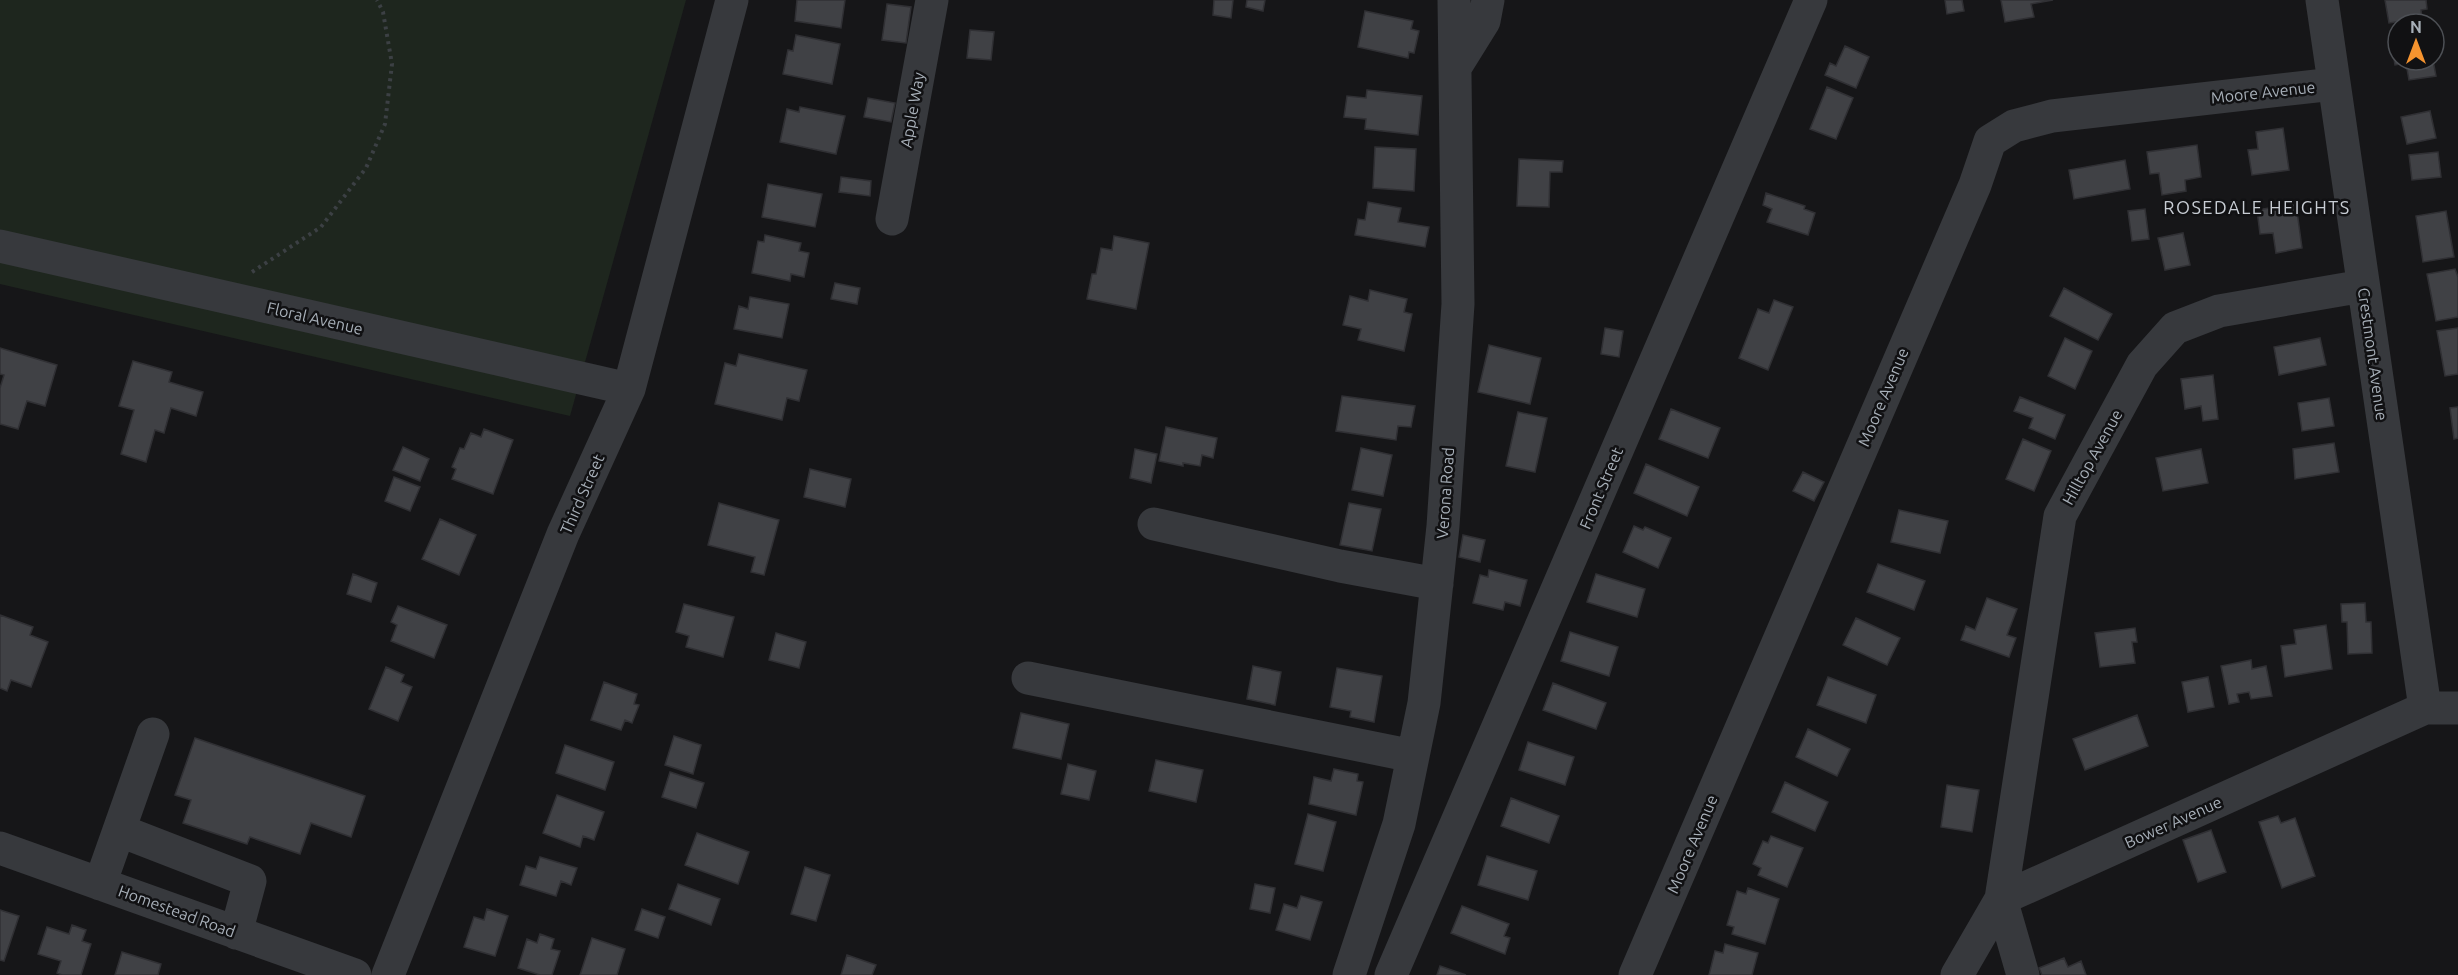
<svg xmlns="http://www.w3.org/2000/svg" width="2458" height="975" viewBox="0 0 2458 975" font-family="Ubuntu,sans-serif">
  <rect width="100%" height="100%" fill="#161618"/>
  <path fill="#1e261e" d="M0 0H686L570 416 0 284Z"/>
  <path fill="#404145" stroke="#303034" stroke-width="1.5" d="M797 0H845L841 28 795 21Z
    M1214 0H1233L1231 18 1213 15Z
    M1247 0H1265L1263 11 1246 7Z
    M1945 0H1962L1964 11 1947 14Z
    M2001 0H2053L2031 4 2034 17 2005 22Z
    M2385 0H2426L2427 9 2421 10 2422 18 2389 23Z
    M887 4 911 7 906 43 882 40Z
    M1365 11 1413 21 1411 29 1419 31 1414 53 1409 52 1408 58 1358 47Z
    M970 30 994 32 991 60 967 58Z
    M2398 34V60H2433L2436 76 2409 80 2406 63 2395 65 2390 35Z
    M796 35 840 44 832 84 783 74 788 50 793 51Z
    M1845 46 1869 57 1856 88 1825 75 1830 63 1836 66Z
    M1827 87 1853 98 1836 139 1810 129Z
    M1367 90 1422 96 1418 135 1365 129 1366 119 1344 117 1347 96 1366 98Z
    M868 98 895 103 891 122 864 117Z
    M800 107 845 116 836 154 780 142 787 109 799 112Z
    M2430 111 2436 138 2407 144 2401 117Z
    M2283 128 2289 170 2252 175 2248 150 2258 149 2256 132Z
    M2197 145 2201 177 2185 180 2186 191 2162 195 2159 173 2150 174 2147 152Z
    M1375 147 1416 149 1414 191 1373 188Z
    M2438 152 2441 177 2412 180 2409 155Z
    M1519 159 1563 161 1562 172H1550L1549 207 1517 206Z
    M2125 160 2130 189 2074 199 2069 170Z
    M841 177 871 181 870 196 839 192Z
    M768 184 822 194 815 227 762 217Z
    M1766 193 1805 206 1804 209 1815 213 1808 235 1767 222 1772 209 1763 205Z
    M1368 202 1401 208 1398 222 1429 227 1425 247 1355 235 1358 219 1365 220Z
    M2296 204 2302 248 2276 253 2273 233 2260 234 2257 210Z
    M2145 209 2149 239 2132 241 2128 211Z
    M2446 211 2454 257 2423 262 2416 216Z
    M2183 233 2190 265 2165 270 2158 238Z
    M765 235 801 243 799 251 809 253 804 277 791 274 790 281 752 273 758 241 764 242Z
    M1114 236 1149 243 1136 309 1087 299 1092 274H1096L1101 248 1112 250Z
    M2455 269 2458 277V317L2436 321 2427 274Z
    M835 283 860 288 857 304 831 299Z
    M2064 288 2112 314 2098 340 2050 316Z
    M1370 290 1407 299 1404 312 1412 314 1404 351 1358 340 1361 329 1343 325 1350 296 1368 301Z
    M750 297 789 304 782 338 734 329 739 306 748 309Z
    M1774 300 1793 307 1768 370 1739 358 1758 309 1769 313Z
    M1605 328 1623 331 1619 357 1601 354Z
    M2458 328V374L2445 376 2437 331Z
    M2065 338 2092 351 2075 389 2048 376Z
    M2320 338 2326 365 2279 375 2274 347Z
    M1489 345 1541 358 1530 404 1478 392Z
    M0 348 57 365 45 406 27 401 18 429 0 424V388L4 375 0 374Z
    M739 354 807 370 799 401 787 398 782 420 715 404 725 363 736 366Z
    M133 361 172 372 169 382 203 392 196 416 171 408 164 433 155 430 146 462 121 454 134 410 119 406Z
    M2213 375 2218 419 2203 421 2201 406 2185 409 2181 379Z
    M1342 396 1415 406 1411 427 1398 426 1396 440 1336 431Z
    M2020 397 2065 415 2055 439 2029 428 2033 418 2014 411Z
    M2329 398 2334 426 2302 431 2298 403Z
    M2458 407V438L2454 439 2450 408Z
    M1671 409 1720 428 1708 458 1659 439Z
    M1518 412 1547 418 1535 472 1506 466Z
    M1166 427 1217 438 1213 458 1202 455 1200 466 1183 463V466L1159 461Z
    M484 429 513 440 493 494 452 479 456 469 452 467 460 448 464 449 471 433 481 437Z
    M2023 439 2051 451 2034 491 2006 479Z
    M2334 443 2339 472 2295 479 2293 449Z
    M403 447 429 459 420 481 393 470Z
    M1361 448 1392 455 1383 496 1352 490Z
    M1135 449 1157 454 1151 483 1130 478Z
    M2201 449 2208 483 2163 491 2156 458Z
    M1646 464 1699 487 1687 516 1634 493Z
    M810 469 851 479 845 507 804 497Z
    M1803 472 1824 482 1814 501 1793 491Z
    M394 477 420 487 410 511 385 501Z
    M719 503 779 520 764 575 751 572 755 557 708 545Z
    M1349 503 1381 509 1372 551 1340 545Z
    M1899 510 1948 521 1940 553 1891 542Z
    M440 519 476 535 459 575 422 559Z
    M1634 526 1643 530 1645 527 1671 538 1658 568 1623 552Z
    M1463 535 1485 540 1480 562 1459 557Z
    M1878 564 1925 581 1914 610 1867 592Z
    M1489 570 1527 580 1520 606 1505 602 1503 610 1473 603 1480 575 1488 577Z
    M353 574 377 583 371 602 347 594Z
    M1596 574 1645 589 1637 617 1587 602Z
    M1987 598 2017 609 2007 635 2016 638 2009 657 1961 640 1966 626 1975 630Z
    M2365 603 2366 622H2371L2372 653 2348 654 2347 622H2342L2341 604Z
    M684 604 734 617 723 657 686 647 689 636 676 632Z
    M398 606 447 625 434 658 391 641 397 625 391 622Z
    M0 615 33 627 30 635 48 642 31 687 11 680 7 691 0 688Z
    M1856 618 1900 638 1887 665 1843 645Z
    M2326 625 2332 669 2285 677 2281 646 2296 644 2294 630Z
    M2135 628 2137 642H2132L2135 663 2100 667 2095 633Z
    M1570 632 1618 647 1609 676 1561 661Z
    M776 633 806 642 799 668 769 660Z
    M2251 660 2252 669 2266 666 2272 696 2251 699 2249 692 2237 694 2239 702 2229 704 2221 666Z
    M1253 666 1281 672 1275 705 1247 699Z
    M386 667 404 675 401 682 412 687 398 721 369 709Z
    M1337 668 1382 676 1374 722 1350 717 1351 711 1330 707Z
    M1828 677 1876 695 1866 723 1817 705Z
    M2208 677 2214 707 2188 712 2182 682Z
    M604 682 637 694 634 704 639 705 632 723 625 720 621 730 591 720Z
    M1553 683 1606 703 1596 729 1543 710Z
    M1021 713 1069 724 1061 759 1013 748Z
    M2137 715 2148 746 2085 770 2073 739Z
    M1808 729 1850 749 1837 776 1796 757Z
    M674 736 701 745 693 774 665 765Z
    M195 738 365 796 351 837 311 823 300 854 250 837 247 844 183 823 191 800 175 795Z
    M1528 742 1574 757 1565 785 1519 770Z
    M565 745 614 762 605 790 556 773Z
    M1156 760 1203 770 1196 802 1149 791Z
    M1068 764 1096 771 1089 800 1061 794Z
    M1334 769 1358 774 1357 781 1363 782 1356 815 1309 804 1314 777 1331 781Z
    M670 772 704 783 696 808 662 797Z
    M1785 782 1828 802 1815 831 1772 812Z
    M1947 785 1979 790 1972 832 1941 827Z
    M557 795 604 812 594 840 583 836 580 847 543 833Z
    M1511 798 1559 816 1549 843 1501 826Z
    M1308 814 1336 822 1323 871 1295 864Z
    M2278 816 2281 823 2295 818 2315 876 2282 888 2259 822Z
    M2211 830 2226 872 2198 882 2183 840Z
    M697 833 749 852 738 884 685 865Z
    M1771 836 1803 848 1787 887 1758 875 1761 868 1753 864 1763 841 1768 843Z
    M1487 856 1537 871 1528 900 1478 885Z
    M540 857 577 868 571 885 561 881 556 896 520 885 526 866 536 869Z
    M805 867 830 875 816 921 791 914Z
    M678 884 720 899 711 925 669 909Z
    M1255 884 1275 888 1270 913 1250 909Z
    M1748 888 1779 899 1765 944 1732 934 1734 927 1727 925 1737 891 1746 894Z
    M1301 896 1322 902 1310 940 1276 930 1284 904 1297 908Z
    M1462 906 1509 924 1504 936 1510 938 1505 954 1451 933Z
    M487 909 508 916 495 956 464 947 474 917 484 920Z
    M642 909 665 917 658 938 635 930Z
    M0 910 19 916 4 961 0 960Z
    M72 925 86 930 82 941 91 944 81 975H62L57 973 61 961 38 954 47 927 69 934Z
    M540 934 554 939 551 949 560 951 552 975H540L518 968 527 939 537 943Z
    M592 938 625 949 617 975H580Z
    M1725 944 1758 953 1752 975H1709L1715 951 1723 953Z
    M122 952 161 964 158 975H115Z
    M847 955 876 965 872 975H841Z
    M2064 958 2068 967 2081 961 2086 975H2042L2039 968Z
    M1440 966 1466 975H1437Z"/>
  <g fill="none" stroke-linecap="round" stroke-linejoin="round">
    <path stroke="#3c4044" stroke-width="4" stroke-dasharray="3 4.5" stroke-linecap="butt" d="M252 272 321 227 366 168 385 124 392 64 383 12 377 0"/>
    <path stroke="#37393d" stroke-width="33" d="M2322 0 2425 708
      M1456 66 1484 21 1488 0
      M892 219 932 0
      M0 246 629 389
      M1154 524 1340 566 1437 584
      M1028 678 1413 756
      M121 831 250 881 236 933
      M0 848 355 975
      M100 884 153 734
      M388 975 563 534 629 389 732 0
      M1349 975 1399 824 1424 703 1443 526 1458 304 1454 0
      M1391 975 1811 0
      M1635 975 1975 185 1990 141 2014 126 2052 116 2334 84
      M1957 975 2001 899 2425 708H2458
      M2023 975 2001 899 2060 516 2142 365 2175 328 2219 311 2363 286"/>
  </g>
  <g text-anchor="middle" stroke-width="5" stroke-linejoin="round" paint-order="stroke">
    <g font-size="16" fill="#a7afb8" stroke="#111113">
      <text transform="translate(2263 92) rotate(-6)" y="6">Moore Avenue</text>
      <text transform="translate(912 110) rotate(-80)" y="6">Apple Way</text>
      <text transform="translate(315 318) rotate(13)" y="6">Floral Avenue</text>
      <text transform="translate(2373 354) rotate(82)" y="6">Crestmont Avenue</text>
      <text transform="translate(1883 397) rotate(-67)" y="6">Moore Avenue</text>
      <text transform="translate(2092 457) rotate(-61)" y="6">Hilltop Avenue</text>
      <text transform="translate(1601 488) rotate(-67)" y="6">Front Street</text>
      <text transform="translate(1445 493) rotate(-86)" y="6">Verona Road</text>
      <text transform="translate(582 494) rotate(-66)" y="6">Third Street</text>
      <text transform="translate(2173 822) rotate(-24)" y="6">Bower Avenue</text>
      <text transform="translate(1692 844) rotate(-67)" y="6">Moore Avenue</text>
      <text transform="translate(177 911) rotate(20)" y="6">Homestead Road</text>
    </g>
    <g font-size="18" letter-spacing="1.5" fill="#c8cdd4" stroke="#111113">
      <text x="2257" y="214">ROSEDALE HEIGHTS</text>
    </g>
  </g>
  <g transform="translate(2416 42)"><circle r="28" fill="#111113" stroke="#4d5055" stroke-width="1.5"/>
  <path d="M0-4.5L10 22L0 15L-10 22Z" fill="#f6942f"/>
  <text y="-9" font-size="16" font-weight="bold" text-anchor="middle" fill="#a7afb8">N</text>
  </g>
</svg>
